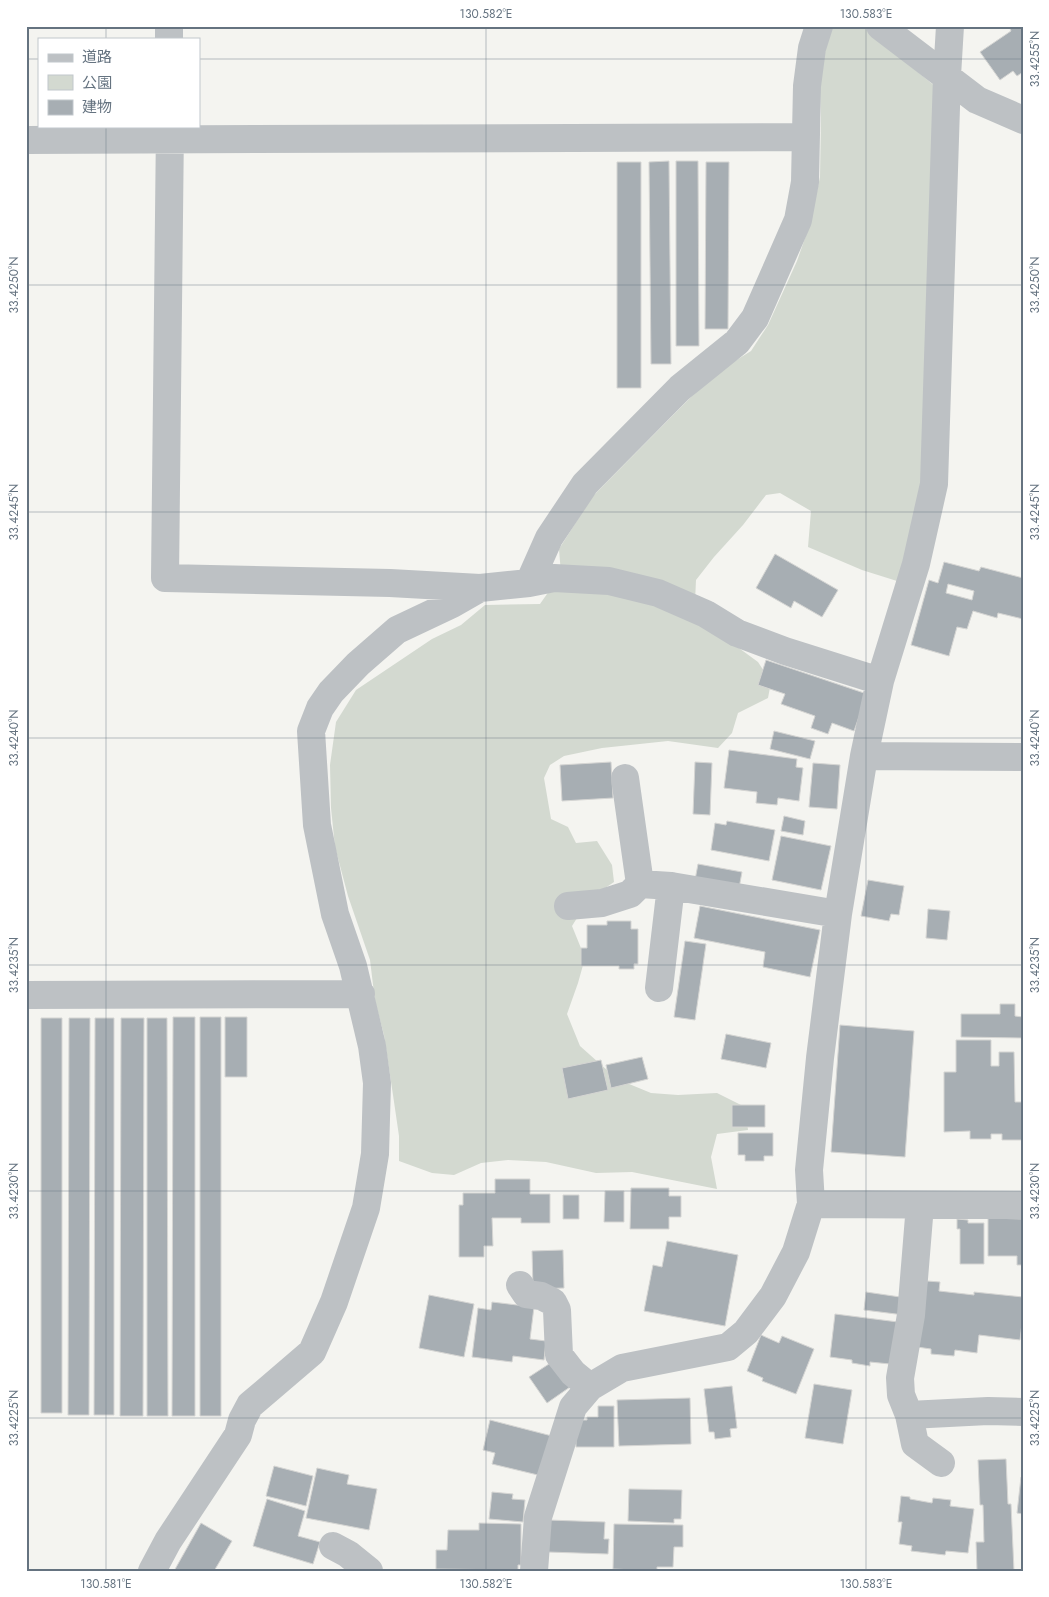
<svg xmlns="http://www.w3.org/2000/svg" width="1049" height="1597" viewBox="0 0 1049 1597" font-family="Jost,'Noto Sans JP',sans-serif">
  <rect width="100%" height="100%" fill="#f4f4f0"/>
  <path fill="#d3d9d0" d="M831 26H862L936 87 929 444 914 532 897 581 862 570 808 547 811 511 780 493 766 495 743 525 714 557 696 580 695 602 732 643 758 662 771 682 768 698 738 713 732 733 718 748 668 741 602 748 564 756 550 765 544 778 551 819 568 827 576 843 597 841 612 865 614 882 589 899 572 926 585 958 578 983 567 1014 580 1046 617 1079 651 1093 678 1095 717 1093 745 1107 748 1130 717 1134 711 1157 717 1189 632 1172 596 1173 546 1162 508 1160 481 1163 454 1175 432 1173 399 1161V1136L393 1095 384 1035 375 1001 370 960 348 896 335 847 331 808 330 765 336 722 356 690 432 639 461 625 485 605 540 604 561 574 559 549 592 497 689 399 722 369 751 351 768 325 797 261 810 224 820 177 821 117 820 84 823 51Z"/>
  <path fill="#a7aeb3" stroke="#d5d5d3" fill-rule="evenodd" d="M1009 26H1023V72L1017 76 1013 71 1000 80 980 52 1011 31Z
    M669 161 671 364H651L649 162Z
    M676 161H698L699 346H676Z
    M617 162H641V388H617Z
    M706 162H729L728 329H705Z
    M775 554 838 590 822 617 794 601 791 608 756 588Z
    M944 562 979 571 981 567 1023 578V619L998 613 997 618 973 611 967 629 957 627 949 656 911 645 929 580 938 583ZM948 584 974 591 972 600 946 593Z
    M766 660 867 694 854 731 832 723 828 734 811 728 815 716 781 704 785 694 758 685Z
    M774 731 815 741 810 759 770 749Z
    M729 750 797 759 796 767 803 768 799 801 778 798 777 805 756 803 757 792 724 788Z
    M611 762 613 798 562 801 560 765Z
    M695 762 712 763 710 815 693 814Z
    M813 763 840 765 837 809 809 807Z
    M784 816 805 821 803 835 781 831Z
    M727 821 775 830 769 861 711 850 715 823 726 825Z
    M781 836 831 846 821 890 772 880Z
    M698 864 742 872 739 888 695 880Z
    M868 880 904 886 899 915 891 914 889 921 861 916Z
    M700 906 820 930 810 977 763 967 765 952 694 938Z
    M928 909 950 911 947 940 926 938Z
    M607 921H631V929H638V964H634V969H619V966H581V948H587V925H607Z
    M685 941 706 944 695 1020 674 1017Z
    M1000 1004H1015V1016L1023 1017V1038L961 1037V1014H1000Z
    M173 1017H195V1416H172Z
    M200 1017H221V1416H200Z
    M225 1017H247V1077H225Z
    M41 1018H62V1413H41Z
    M69 1018H90L89 1415H68Z
    M95 1018H114V1415H94Z
    M121 1018H144L143 1416H120Z
    M147 1018H167L168 1416H147Z
    M840 1025 914 1031 905 1157 831 1152Z
    M726 1034 771 1043 766 1068 721 1059Z
    M956 1040H991V1066H999V1052H1014L1015 1102H1023V1140H1002V1134H991V1139H970V1131L944 1132V1072H956Z
    M642 1057 648 1079 611 1088 606 1065Z
    M601 1060 608 1090 568 1099 562 1068Z
    M732 1105H765V1127H732Z
    M738 1133H773V1156H764V1161H745V1155H738Z
    M495 1179H530V1194H550V1223H521V1218H492L493 1246H484V1257H459V1205H463V1193H495Z
    M631 1188H669V1196H681V1217H669V1229H630Z
    M605 1191H624V1222H604Z
    M563 1195H579V1219H563Z
    M988 1218 1023 1219V1265H1017V1256H988Z
    M957 1219 968 1220V1223H984V1264H960V1229H957Z
    M667 1241 738 1255 725 1326 644 1311 653 1265 662 1267Z
    M563 1250 564 1288 533 1289 532 1251Z
    M927 1281 940 1282 939 1291 974 1295V1292L1023 1297V1315L1020 1340 979 1335 977 1353 955 1350 954 1356 931 1354V1349L917 1347Z
    M866 1292 907 1298 904 1315 864 1310Z
    M429 1295 474 1304 464 1357 419 1348Z
    M492 1302 534 1307 530 1339 546 1341 544 1360 513 1356 512 1362 472 1357 478 1308 491 1310Z
    M835 1314 898 1322 890 1364 870 1362V1366L852 1363V1360L830 1357Z
    M761 1335 779 1343 782 1336 814 1349 796 1394 762 1381 763 1378 747 1371Z
    M552 1362 570 1387 547 1403 529 1377Z
    M814 1384 852 1390 843 1444 805 1438Z
    M732 1386 737 1428 730 1429 731 1437 715 1439 714 1432H709L704 1389Z
    M690 1398 691 1444 619 1446 617 1400Z
    M598 1406H614V1447H576V1420H587V1417H598Z
    M490 1420 552 1436 542 1476 492 1464 495 1453 483 1450Z
    M1006 1459 1008 1504H1011L1014 1571H977L976 1542H984L983 1505H980L978 1460Z
    M274 1466 313 1476 306 1506 266 1496Z
    M317 1468 349 1475 347 1484 377 1489 369 1530 306 1518Z
    M1021 1477H1023V1514L1017 1513Z
    M629 1489 682 1490 681 1519H674V1523L628 1521Z
    M492 1492 513 1494 512 1499 525 1500 523 1522 489 1519Z
    M901 1496 910 1497V1499L932 1503 933 1498 951 1500 950 1506 974 1509 968 1553 946 1551 945 1555 911 1551 912 1546 899 1544 902 1522H898Z
    M267 1499 305 1511 298 1536 320 1542 313 1564 253 1546Z
    M548 1520 605 1522 604 1539H609L608 1554 548 1552Z
    M201 1523 232 1541 214 1571H174Z
    M479 1523 521 1524V1565H518V1570L436 1569V1550H447L448 1530H479Z
    M614 1524 683 1525V1547H674L673 1567H657V1571L613 1569Z"/>
  <g fill="none" stroke-linecap="round" stroke-linejoin="round">
    <path stroke="#bdc1c4" stroke-width="28" d="M169 26V39
      M880 26 977 100 1023 120
      M170 126 165 578 390 583 480 588 529 583 554 578 609 581 658 593 706 614 737 633 785 651 880 681
      M26 140 806 137
      M529 583 549 538 585 484 680 388 737 342 755 318 798 220 805 182 807 86 812 48 819 26
      M864 756 1023 757
      M625 778 640 884 671 886 838 914
      M568 906 602 903 630 894 640 884
      M659 988 671 886
      M26 995 361 994
      M811 1204 1023 1205
      M920 1205 911 1315 900 1378 901 1395 909 1415 915 1444 941 1463
      M520 1285 526 1294 541 1296 553 1302 557 1310 559 1355 573 1373 590 1387
      M909 1415 988 1411 1023 1412
      M333 1546 348 1554 369 1571
      M152 1571 168 1541 238 1435 242 1420 250 1405 312 1352 334 1302 366 1208 375 1154 377 1083 372 1046 353 966 335 914 317 825 311 731 320 708 331 692 358 664 397 630 452 604 480 588
      M534 1571 538 1517 573 1407 590 1387 622 1368 728 1347 746 1332 773 1296 796 1252 811 1204 809 1170 820 1058 838 914 864 756 880 681 916 564 934 484 947 76 950 26"/>
  </g>
  <path fill="none" stroke="#657380" stroke-width="1" stroke-opacity="0.45" d="M106 26V39M486 26V1571M866 26V1571M26 59H39M199 59H1023M106 126V1571M26 285H1023M26 512H1023M26 738H1023M26 965H1023M26 1191H1023M26 1418H1023"/>
  <rect width="1049" height="1597" fill="none" stroke="#ffffff" stroke-width="55"/>
  <rect x="38" y="38" width="162" height="90" fill="#ffffff" stroke="#c1c7cc"/>
  <rect x="48" y="54" width="25" height="8" fill="#bdc1c4" stroke="#c1c7cc"/>
  <text x="82" y="62" font-size="15" fill="#657380">道路</text>
  <rect x="48" y="75" width="25" height="15" fill="#d3d9d0" stroke="#c1c7cc"/>
  <text x="82" y="88" font-size="15" fill="#657380">公園</text>
  <rect x="48" y="100" width="25" height="15" fill="#a7aeb3" stroke="#c1c7cc"/>
  <text x="82" y="112" font-size="15" fill="#657380">建物</text>
  <rect x="28" y="28" width="994" height="1542" fill="none" stroke="#657380" stroke-width="2"/>
  <g font-size="12" text-anchor="middle" fill="#657380">
    <text x="486" y="18">130.582°E</text>
    <text x="866" y="18">130.583°E</text>
    <text transform="translate(1035 59) rotate(-90)" y="4">33.4255°N</text>
    <text transform="translate(14 285) rotate(-90)" y="4">33.4250°N</text>
    <text transform="translate(1035 285) rotate(-90)" y="4">33.4250°N</text>
    <text transform="translate(14 512) rotate(-90)" y="4">33.4245°N</text>
    <text transform="translate(1035 512) rotate(-90)" y="4">33.4245°N</text>
    <text transform="translate(14 738) rotate(-90)" y="4">33.4240°N</text>
    <text transform="translate(1035 738) rotate(-90)" y="4">33.4240°N</text>
    <text transform="translate(14 965) rotate(-90)" y="4">33.4235°N</text>
    <text transform="translate(1035 965) rotate(-90)" y="4">33.4235°N</text>
    <text transform="translate(14 1191) rotate(-90)" y="4">33.4230°N</text>
    <text transform="translate(1035 1191) rotate(-90)" y="4">33.4230°N</text>
    <text transform="translate(14 1418) rotate(-90)" y="4">33.4225°N</text>
    <text transform="translate(1035 1418) rotate(-90)" y="4">33.4225°N</text>
    <text x="106" y="1588">130.581°E</text>
    <text x="486" y="1588">130.582°E</text>
    <text x="866" y="1588">130.583°E</text>
  </g>
</svg>
